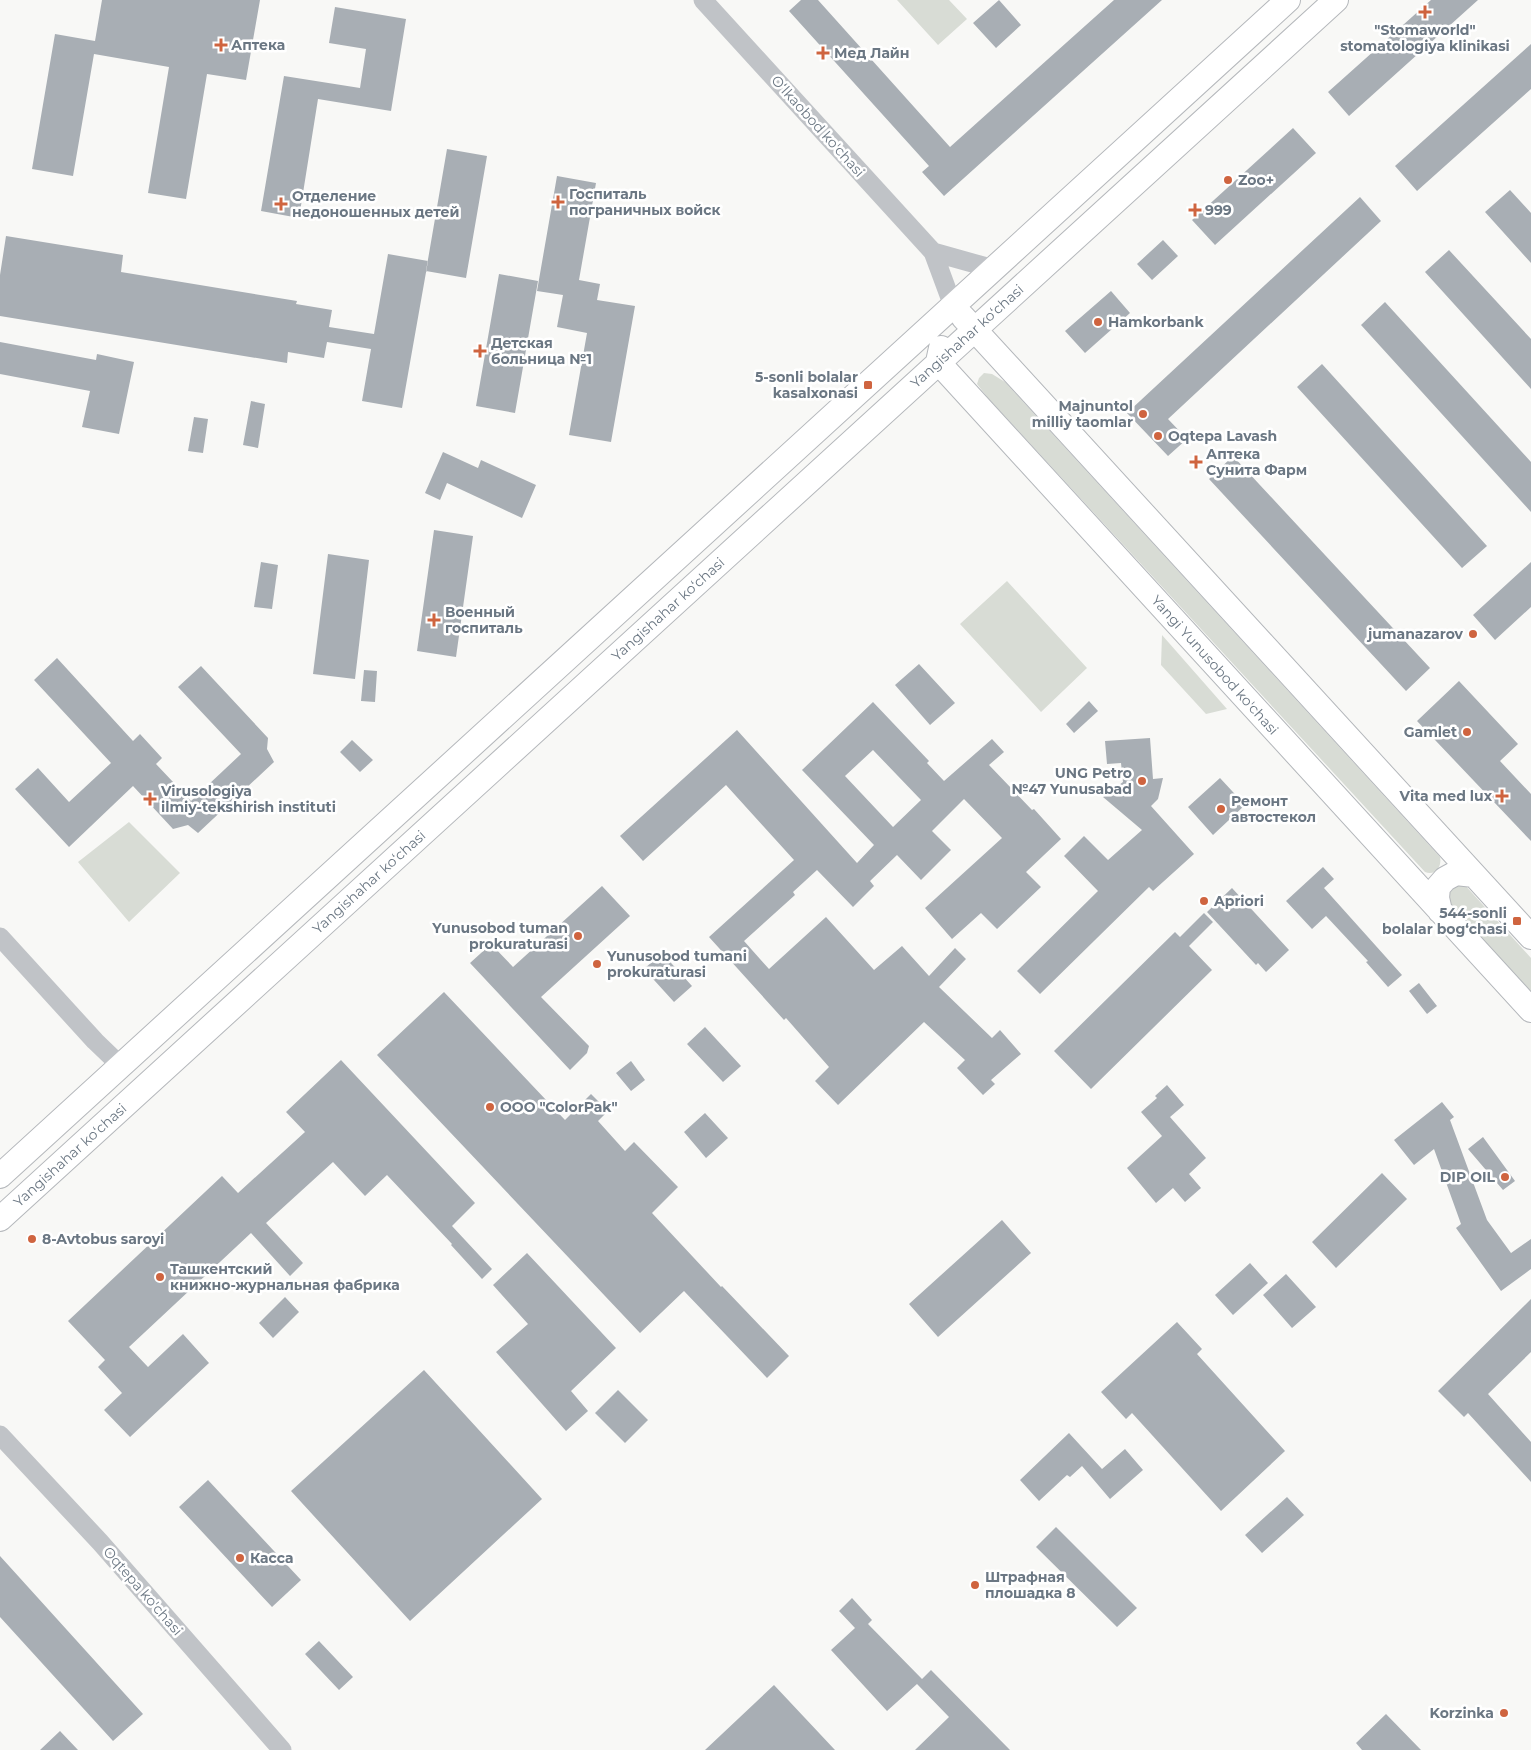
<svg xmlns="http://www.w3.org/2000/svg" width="1531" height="1750" viewBox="0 0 1531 1750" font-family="Montserrat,sans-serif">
  <rect width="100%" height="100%" fill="#f8f8f6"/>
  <path fill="#d8dcd5" d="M897 0H949L967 19 938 45Z
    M984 373 992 374 1005 382 1440 857C1442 866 1436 876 1425 872L988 398 977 384 979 378Z
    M1007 581 1087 668 1041 712 960 624Z
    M1162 635 1227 709 1206 714 1161 665Z
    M129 822 180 873 129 922 78 862Z
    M1464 884 1531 958V993L1446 899 1448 893 1455 885Z"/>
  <path fill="#a8aeb4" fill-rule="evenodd" d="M102 0H260L246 80 207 74 186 199 148 193 169 67 94 54 73 176 32 169 55 34 95 41Z
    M801 0H818L950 147 1114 0H1162L944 196 922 172 929 166 789 11Z
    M999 0 1021 25 996 48 973 23Z
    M1431 0H1478L1349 116 1328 92Z
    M335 7 406 19 391 111 318 99 299 218 261 211 284 76 360 88 366 49 329 43Z
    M1531 44V89L1417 191 1395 166Z
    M1293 128 1316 153 1215 245 1192 220Z
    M447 149 487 156 466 278 426 271Z
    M557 176 596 183 579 280 600 284 597 300 635 306 611 442 569 435 587 333 557 327 563 295 537 291Z
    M1510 190 1531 213V263L1485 212Z
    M1360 197 1381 221 1168 419 1187 439 1168 456 1127 413Z
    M6 236 123 255 121 272 297 301 296 304 332 310 329 327 374 334 388 254 428 261 402 408 362 401 371 349 327 342 324 358 288 352 287 363 0 316V275Z
    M1163 240 1178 256 1152 280 1137 264Z
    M1449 250 1531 339V389L1425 272Z
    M499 274 538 281 515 413 476 406Z
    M1111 291 1130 313 1085 353 1065 331Z
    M1385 302 1531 462V512L1361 325Z
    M0 342 96 360 97 354 134 362 119 434 82 427 90 391 0 374Z
    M1322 364 1487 546 1462 568 1297 387Z
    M251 401 265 404 258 448 243 445Z
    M194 417 208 419 203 453 188 451Z
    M443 452 478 468 481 460 536 485 522 518 447 483 440 500 425 493Z
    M1233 456 1430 668 1406 691 1209 479Z
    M434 530 473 536 456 657 417 651Z
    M328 554 369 560 355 679 313 674Z
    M261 562 278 565 272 609 254 607Z
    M1531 562V607L1495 640 1473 615Z
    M57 658 133 741 140 734 162 758 156 764 191 801 241 754 178 687 201 666 268 738 267 749 274 762 198 833 188 825 173 829 133 786 69 847 15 789 38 768 69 802 111 763 34 680Z
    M919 664 955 703 930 725 895 685Z
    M364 670 377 671 375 702 361 701Z
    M1459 681 1518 744 1500 761 1531 794V841L1417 721Z
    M1089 701 1098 711 1074 733 1066 724Z
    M873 702 929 761 927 763 944 781 992 739 1004 752 989 765 1032 810 1034 809 1061 839 1026 872 1041 887 997 929 981 913 952 939 925 908 1002 838 964 799 932 831 951 850 921 880 897 855 870 881 874 886 853 907 817 870 793 892 795 895 744 941 769 969 826 917 874 970 902 946 929 976 955 948 966 959 939 987 992 1038 1000 1030 1021 1054 991 1080 995 1084 983 1095 957 1068 965 1060 924 1022 838 1105 815 1081 829 1067 786 1018 784 1020 709 937 794 860 726 785 643 861 620 836 737 730 857 863 874 845 802 770ZM873 750 921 800 893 827 845 776Z
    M1150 738 1153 779 1163 778 1158 799 1151 806 1194 854 1153 891 1149 887 1040 994 1017 971 1098 891 1064 856 1084 836 1108 860 1142 830 1103 797 1123 782 1121 763 1107 764 1105 741Z
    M352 740 373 760 360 772 340 752Z
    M1220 778 1245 805 1213 835 1188 807Z
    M1323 867 1334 879 1324 888 1402 975 1388 987 1366 962 1368 961 1326 916 1312 929 1286 901Z
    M602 886 630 916 541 997 589 1046 587 1053 570 1070 470 963 491 944 513 967Z
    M1232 888 1289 950 1266 972 1258 963 1256 965 1207 912Z
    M1204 913 1213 922 1189 946 1212 970 1091 1089 1054 1051 1175 932 1180 937Z
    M662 953 692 986 674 1002 644 969Z
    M1419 983 1437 1006 1427 1014 1409 991Z
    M444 992 565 1120 591 1094 608 1111 598 1121 625 1151 634 1142 678 1187 652 1213 721 1287 722 1286 789 1356 767 1378 684 1291 640 1333 377 1055Z
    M705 1027 741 1066 723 1082 687 1044Z
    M341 1060 475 1203 452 1226 492 1269 482 1279 451 1245 452 1244 387 1175 365 1196 333 1162 266 1223 303 1263 290 1276 251 1233 129 1347 148 1367 183 1334 209 1363 130 1437 104 1410 122 1393 98 1367 105 1360 68 1321 222 1176 238 1193 305 1132 286 1112Z
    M631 1061 645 1080 631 1091 616 1073Z
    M1167 1085 1184 1105 1170 1117 1206 1158 1189 1174 1201 1188 1185 1202 1173 1188 1156 1203 1127 1168 1162 1136 1141 1112 1157 1098 1155 1096Z
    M1442 1102 1454 1117 1450 1120 1487 1220 1511 1253 1531 1239V1269L1501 1291 1456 1228 1461 1224 1434 1149 1414 1165 1394 1140Z
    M705 1113 728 1138 706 1158 684 1132Z
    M1483 1137 1515 1181 1503 1190 1468 1149Z
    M1382 1173 1407 1199 1336 1268 1312 1242Z
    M1002 1220 1031 1253 938 1337 909 1304Z
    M527 1253 616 1348 571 1391 588 1411 566 1431 496 1352 528 1324 493 1285Z
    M1250 1263 1268 1283 1233 1315 1215 1295Z
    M1286 1274 1316 1307 1292 1328 1263 1295Z
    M285 1297 299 1312 273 1338 259 1323Z
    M1531 1299V1352L1488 1394 1531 1442V1482L1468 1413 1464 1417 1438 1391Z
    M1177 1322 1202 1349 1197 1354 1285 1451 1221 1511 1132 1413 1126 1419 1101 1392Z
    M424 1370 542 1499 410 1621 291 1491Z
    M618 1390 648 1420 625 1443 595 1413Z
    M1069 1433 1102 1469 1125 1449 1143 1470 1110 1499 1082 1466 1070 1477 1067 1475 1039 1501 1020 1480Z
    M208 1480 301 1580 272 1607 179 1507Z
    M1287 1497 1304 1515 1262 1553 1245 1535Z
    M1056 1527 1137 1608 1117 1627 1036 1547Z
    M0 1556 143 1714 113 1741 0 1617Z
    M852 1598 872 1620 868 1624 922 1679 931 1670 1010 1750H915L949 1717 917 1684 887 1711 831 1650 855 1628 839 1611Z
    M319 1641 353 1677 339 1690 305 1654Z
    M774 1685 835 1750H705Z
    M1386 1714 1421 1750H1362L1356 1743Z
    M60 1731 78 1750H40Z"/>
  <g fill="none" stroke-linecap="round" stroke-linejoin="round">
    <g stroke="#b4b7bb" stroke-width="26">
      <path id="major" d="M963 317 1531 937
        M941 348 938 362 1531 1010
        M1440 911 1437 898 1438 887 1445 879 1456 873 1474 875
        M0 1176 1288 0
        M0 1219 1336 0"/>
    </g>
    <path stroke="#c0c3c7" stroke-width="19" d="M703 0 933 252 953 306
      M933 252 994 269
      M0 937 95 1041 121 1066
      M0 1435 100 1542 282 1750"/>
    <use href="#major" stroke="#fff" stroke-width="24"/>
  </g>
  <g fill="#cf643f" stroke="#fff" stroke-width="2">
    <path d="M1422.5 4.5h5v5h5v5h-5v5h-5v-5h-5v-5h5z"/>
    <path d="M218.5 37.5h5v5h5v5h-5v5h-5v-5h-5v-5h5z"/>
    <path d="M820.5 45.5h5v5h5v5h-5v5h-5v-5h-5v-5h5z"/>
    <circle cx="1228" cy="180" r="5"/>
    <path d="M555.5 194.5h5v5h5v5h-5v5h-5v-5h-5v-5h5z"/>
    <path d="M278.5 196.5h5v5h5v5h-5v5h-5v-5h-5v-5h5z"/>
    <path d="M1192.5 202.5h5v5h5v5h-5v5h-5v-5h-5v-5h5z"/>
    <circle cx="1098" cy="322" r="5"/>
    <path d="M477.5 343.5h5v5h5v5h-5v5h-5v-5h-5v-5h5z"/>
    <rect x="863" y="380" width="10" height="10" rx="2.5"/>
    <circle cx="1143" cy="414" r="5"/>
    <circle cx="1158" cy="436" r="5"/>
    <path d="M1193.5 454.5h5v5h5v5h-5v5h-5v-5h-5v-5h5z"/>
    <path d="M431.5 612.5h5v5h5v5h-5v5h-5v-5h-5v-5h5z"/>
    <circle cx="1473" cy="634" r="5"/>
    <circle cx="1467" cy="732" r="5"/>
    <circle cx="1142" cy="781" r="5"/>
    <path d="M1499.5 788.5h5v5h5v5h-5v5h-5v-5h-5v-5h5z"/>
    <path d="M147.5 791.5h5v5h5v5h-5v5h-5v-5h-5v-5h5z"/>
    <circle cx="1221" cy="809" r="5"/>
    <circle cx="1204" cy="901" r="5"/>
    <rect x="1512" y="916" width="10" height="10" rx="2.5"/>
    <circle cx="578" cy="936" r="5"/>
    <circle cx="597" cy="964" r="5"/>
    <circle cx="490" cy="1107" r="5"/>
    <circle cx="1505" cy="1177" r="5"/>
    <circle cx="32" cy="1239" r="5"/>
    <circle cx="160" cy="1277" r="5"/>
    <circle cx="240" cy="1558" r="5"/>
    <circle cx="975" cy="1585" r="5"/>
    <circle cx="1504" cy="1713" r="5"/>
  </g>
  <g text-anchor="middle" stroke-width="5" stroke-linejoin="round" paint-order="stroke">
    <g font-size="14" font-weight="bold" fill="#6b7783" stroke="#fff" text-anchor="start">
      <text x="1425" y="35" text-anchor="middle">"Stomaworld"<tspan x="1425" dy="16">stomatologiya klinikasi</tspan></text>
      <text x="231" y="50">Аптека</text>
      <text x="834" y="58">Мед Лайн</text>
      <text x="1238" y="185">Zoo+</text>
      <text x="569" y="199">Госпиталь<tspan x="569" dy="16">пограничных войск</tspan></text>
      <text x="292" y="201">Отделение<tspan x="292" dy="16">недоношенных детей</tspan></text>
      <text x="1205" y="215">999</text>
      <text x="1108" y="327">Hamkorbank</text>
      <text x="491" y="348">Детская<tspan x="491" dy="16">больница №1</tspan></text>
      <text x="858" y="382" text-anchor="end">5-sonli bolalar<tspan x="858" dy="16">kasalxonasi</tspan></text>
      <text x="1133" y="411" text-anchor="end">Majnuntol<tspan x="1133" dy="16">milliy taomlar</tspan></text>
      <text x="1168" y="441">Oqtepa Lavash</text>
      <text x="1206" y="459">Аптека<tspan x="1206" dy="16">Сунита Фарм</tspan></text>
      <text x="445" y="617">Военный<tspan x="445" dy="16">госпиталь</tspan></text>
      <text x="1463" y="639" text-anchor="end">jumanazarov</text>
      <text x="1457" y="737" text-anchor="end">Gamlet</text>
      <text x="1132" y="778" text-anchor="end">UNG Petro<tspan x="1132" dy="16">№47 Yunusabad</tspan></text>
      <text x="161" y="796">Virusologiya<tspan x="161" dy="16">ilmiy-tekshirish instituti</tspan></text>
      <text x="1492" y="801" text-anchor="end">Vita med lux</text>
      <text x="1231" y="806">Ремонт<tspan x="1231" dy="16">автостекол</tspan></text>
      <text x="1214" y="906">Apriori</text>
      <text x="1507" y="918" text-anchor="end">544-sonli<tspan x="1507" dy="16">bolalar bogʻchasi</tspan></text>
      <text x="568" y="933" text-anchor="end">Yunusobod tuman<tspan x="568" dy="16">prokuraturasi</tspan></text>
      <text x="607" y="961">Yunusobod tumani<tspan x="607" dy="16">prokuraturasi</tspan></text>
      <text x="500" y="1112">OOO "ColorPak"</text>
      <text x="1495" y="1182" text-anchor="end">DIP OIL</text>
      <text x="42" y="1244">8-Avtobus saroyi</text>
      <text x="170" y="1274">Ташкентский<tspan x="170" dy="16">книжно-журнальная фабрика</tspan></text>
      <text x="250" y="1563">Касса</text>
      <text x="985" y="1582">Штрафная<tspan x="985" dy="16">плошадка 8</tspan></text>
      <text x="1494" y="1718" text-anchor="end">Korzinka</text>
    </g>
    <g font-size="14" fill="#6b7783" stroke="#fff">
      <text transform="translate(818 126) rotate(48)" y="5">Oʻlkaobod ko'chasi</text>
      <text transform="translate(967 336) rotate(-42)" y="5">Yangishahar ko‘chasi</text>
      <text transform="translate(668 609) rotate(-42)" y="5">Yangishahar ko‘chasi</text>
      <text transform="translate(1215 665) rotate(48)" y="5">Yangi Yunusobod ko'chasi</text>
      <text transform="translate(369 882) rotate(-42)" y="5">Yangishahar ko‘chasi</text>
      <text transform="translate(70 1155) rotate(-42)" y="5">Yangishahar ko‘chasi</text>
      <text transform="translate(143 1591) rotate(49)" y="5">Oqtepa ko'chasi</text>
    </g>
  </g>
</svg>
